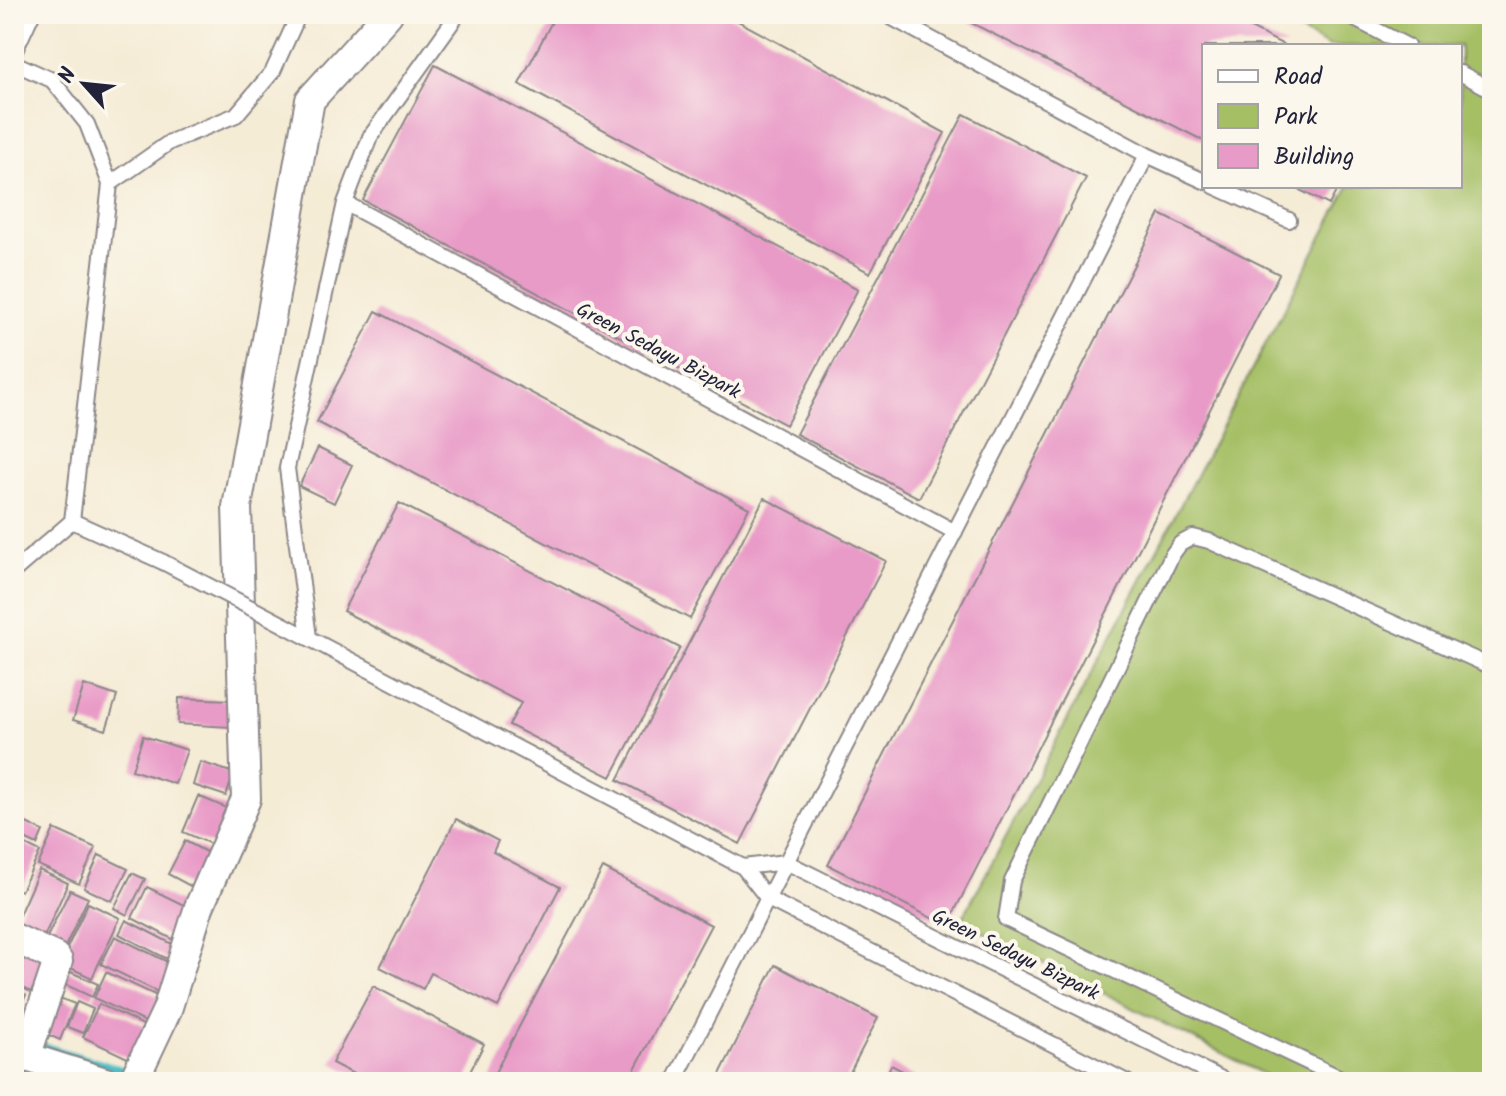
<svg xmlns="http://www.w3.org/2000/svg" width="1506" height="1096" viewBox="0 0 1506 1096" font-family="Kalam,sans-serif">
  <rect width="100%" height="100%" fill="#fbf7ec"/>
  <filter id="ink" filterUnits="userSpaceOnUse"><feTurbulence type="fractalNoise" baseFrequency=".0125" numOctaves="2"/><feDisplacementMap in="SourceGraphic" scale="16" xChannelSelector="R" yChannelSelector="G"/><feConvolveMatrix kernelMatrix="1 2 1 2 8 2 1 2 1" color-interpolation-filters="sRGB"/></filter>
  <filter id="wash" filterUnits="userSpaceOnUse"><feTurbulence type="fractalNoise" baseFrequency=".006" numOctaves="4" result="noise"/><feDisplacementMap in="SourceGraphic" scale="32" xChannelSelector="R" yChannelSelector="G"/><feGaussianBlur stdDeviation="1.8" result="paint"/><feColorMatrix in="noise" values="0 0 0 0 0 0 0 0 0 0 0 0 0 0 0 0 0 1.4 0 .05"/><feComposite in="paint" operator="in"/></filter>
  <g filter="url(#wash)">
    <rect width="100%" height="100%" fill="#f5ecd6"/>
    <path fill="#a5bf65" stroke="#647050" stroke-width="2" d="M1268 14H1492V1082H1279L961 921 1349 186H1460V46H1328Z"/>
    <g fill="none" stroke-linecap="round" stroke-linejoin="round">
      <path stroke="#50bec7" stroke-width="9" d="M14 1038 133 1074"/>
    </g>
    <g id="blocks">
      <path fill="#e99bc8" d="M556 14H725L945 133 870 273 519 84Z
        M954 14H1223L1286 46H1204V141Z
        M435 65 858 289 786 425 363 200Z
        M964 114 1086 178 919 498 796 434Z
        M1292 186H1339L1329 205Z
        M1160 214 1279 274 947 926 828 865Z
        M376 311 749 508 690 619 317 422Z
        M318 448 352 465 334 503 299 486Z
        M764 498 886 561 740 844 618 780Z
        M399 503 680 648 611 777 509 725 521 703 343 611Z
        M84 685 117 696 106 730 73 720Z
        M179 698 232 700 231 727 178 724Z
        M143 736 187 750 175 784 132 770Z
        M200 762 234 773 226 796 193 785Z
        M198 796 236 812 220 848 183 832Z
        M14 817 43 831 37 845 14 834Z
        M456 819 498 841 493 852 560 887 498 1007 431 973 423 989 380 967Z
        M54 829 96 848 79 884 38 865Z
        M14 839 40 852 21 891 14 888Z
        M185 841 210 854 192 887 168 874Z
        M99 855 128 869 112 901 84 888Z
        M603 868 711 925 628 1082H490Z
        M39 870 68 883 40 946 14 926Z
        M132 873 145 879 127 915 114 908Z
        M147 887 194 910 178 942 132 918Z
        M70 890 88 898 64 949 45 941Z
        M88 903 120 918 92 978 60 963Z
        M126 920 180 948 173 962 119 934Z
        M115 936 178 967 164 995 101 964Z
        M14 941 48 958 31 992 14 984Z
        M775 965 878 1018 845 1082H716Z
        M59 967 98 984 92 997 53 979Z
        M106 972 166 1000 154 1026 94 998Z
        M373 986 484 1044 465 1082H369L332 1063Z
        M14 990 26 995 14 1020Z
        M52 995 75 1004 60 1040 37 1030Z
        M77 1002 93 1009 83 1033 67 1027Z
        M99 1004 154 1030 138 1063 83 1037Z
        M891 1065 924 1082H883Z
        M26 1072 63 1081V1082H24Z"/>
    </g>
  </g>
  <g filter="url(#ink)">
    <use href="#blocks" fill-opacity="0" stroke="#8c8788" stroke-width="2"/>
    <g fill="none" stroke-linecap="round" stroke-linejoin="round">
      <g stroke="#8c8788" stroke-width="18">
        <path id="service" d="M885 14 1147 155 1204 181
          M1345 14 1407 46
          M14 53 32 14
          M14 63 52 80 87 124 110 184 72 521 14 571
          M1460 73 1492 90
          M110 184 170 142 236 115 273 71 299 14
          M1214 186 1289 220
          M345 203 955 532
          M72 521 163 562
          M284 625 743 867 768 899 1127 1082
          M309 638 287 468 345 203 370 137 458 14
          M743 867 786 862 1228 1082
          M674 1082 1147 155
          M1349 1082 1006 919 1012 881 1172 555 1180 544 1193 537 1209 541 1492 667"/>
      </g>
      <g stroke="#8c8788" stroke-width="32">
        <path id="minor" d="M14 938 55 957 58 961 26 1057
          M14 1053 105 1082
          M133 1082 167 1010 199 907 246 799 237 507 310 100 388 14"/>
      </g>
      <use href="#service" stroke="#fff" stroke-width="14"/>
      <use href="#minor" stroke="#fff" stroke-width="28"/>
      <g stroke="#8c8788" stroke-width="18" stroke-linecap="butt">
        <path id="service-bridge" d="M163 562 284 625"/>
      </g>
      <use href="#service-bridge" stroke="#fff" stroke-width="14"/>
    </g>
  </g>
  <g text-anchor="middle" stroke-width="8" stroke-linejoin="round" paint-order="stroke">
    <g font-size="20" fill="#22223b" stroke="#fbf7ec">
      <text transform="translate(659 350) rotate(28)" y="7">Green Sedayu Bizpark</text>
      <text transform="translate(1016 954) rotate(26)" y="7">Green Sedayu Bizpark</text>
    </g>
  </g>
  <rect width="1506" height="1096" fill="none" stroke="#fbf7ec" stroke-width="48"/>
  <rect x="1202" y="44" width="260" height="144" fill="#fbf7ec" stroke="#a4a2a5" stroke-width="2"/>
  <rect x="1218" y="70" width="40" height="12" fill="#ffffff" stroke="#a4a2a5" stroke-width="2"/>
  <text x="1274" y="84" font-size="24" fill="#22223b">Road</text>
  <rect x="1218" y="104" width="40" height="24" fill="#a5bf65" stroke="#a4a2a5" stroke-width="2"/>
  <text x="1274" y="124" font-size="24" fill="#22223b">Park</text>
  <rect x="1218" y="144" width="40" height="24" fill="#e99bc8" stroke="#a4a2a5" stroke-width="2"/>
  <text x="1274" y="164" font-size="24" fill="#22223b">Building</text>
  <g transform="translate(84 84) rotate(297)" stroke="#fbf7ec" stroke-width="6" paint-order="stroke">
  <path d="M0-6L14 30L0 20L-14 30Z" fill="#22223b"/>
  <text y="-12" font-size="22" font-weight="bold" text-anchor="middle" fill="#22223b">N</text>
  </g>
</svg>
